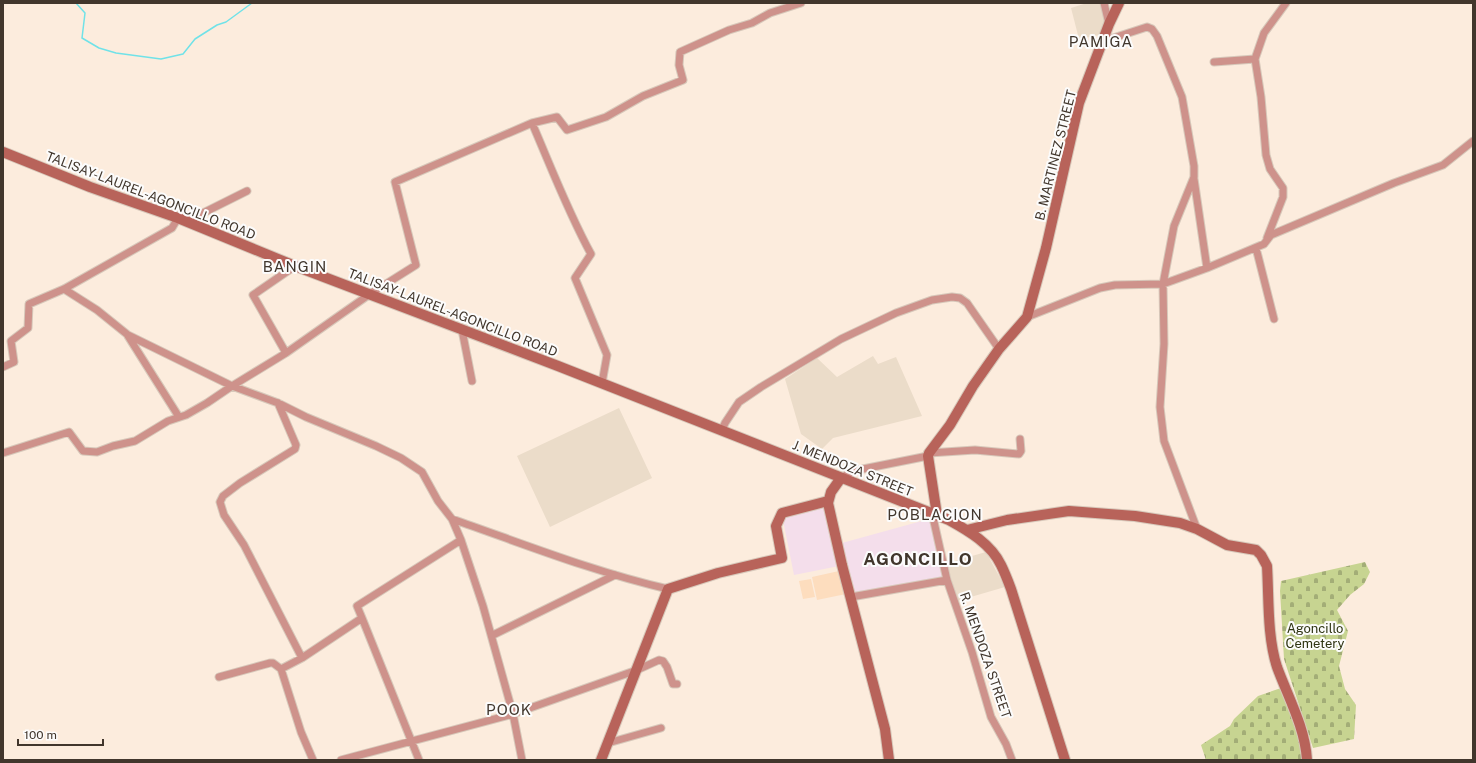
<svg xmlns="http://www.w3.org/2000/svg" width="1476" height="763" viewBox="0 0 1476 763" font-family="'Public Sans',sans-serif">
  <defs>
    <pattern id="cemetery-stones" width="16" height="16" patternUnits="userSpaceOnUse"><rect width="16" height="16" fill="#c7d491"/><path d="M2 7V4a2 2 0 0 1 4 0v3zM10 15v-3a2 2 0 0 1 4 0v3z" fill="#a3ad77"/></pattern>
  </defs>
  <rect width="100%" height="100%" fill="#fcecdd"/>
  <path fill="#f4deeb" d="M825 504 839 566 794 575 782 515Z
    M929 519 943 579 855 593 842 543Z"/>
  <path fill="#fdddbe" d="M839 571 846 594 817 600 812 577Z
    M811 579 815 597 803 599 799 581Z"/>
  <path fill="#ebdcc9" d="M1087 3H1102L1107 24 1100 35 1079 39 1071 8Z
    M873 356 878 364 896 357 922 416 833 438 822 449 801 434 785 379 817 358 837 377Z
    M619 408 652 478 550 527 517 456Z
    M986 552 1005 587 957 601 947 563Z"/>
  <path fill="url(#cemetery-stones)" d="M1365 562 1370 572 1364 584 1350 595 1337 610 1348 631 1339 666 1345 689 1356 705 1354 739 1313 748 1284 659 1280 591 1281 581Z
    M1281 688C1291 710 1302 737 1303 760H1206L1201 745 1230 726 1234 719 1258 696Z"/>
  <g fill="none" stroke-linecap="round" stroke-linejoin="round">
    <path stroke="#70e2e8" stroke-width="1.5" d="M76 3 85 13 82 38 99 48 116 53 161 59 183 54 195 39 217 25 226 22 252 3"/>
    <g stroke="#d7c8ba" stroke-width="9">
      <path id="street" d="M1104 3 1109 24
        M1101 42 1147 27 1152 29 1157 36 1182 97 1194 166V177L1174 226 1163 284 1164 344 1160 407 1164 441 1197 529
        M1214 62 1255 59
        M532 123C551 167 568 212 591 254L575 278 607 355 602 383
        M1194 179 1207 268
        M187 221 247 191
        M1267 238 1283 197V188L1270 169 1266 155 1261 97 1255 59 1264 33 1286 3
        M1256 248 1274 319
        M64 289 97 310 128 335 232 386 278 403 306 417 376 446 401 458 422 472 438 501 452 519 461 540 483 606 513 714 522 760
        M1027 317 1100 288 1115 285 1163 284 1207 268 1264 244 1271 235 1394 183 1443 165 1473 141
        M462 330 472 381
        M128 336 179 417
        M286 353 370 294 416 265 395 182 532 123 557 117 567 130 606 117 643 96 683 80 679 65 680 52 729 30 752 23 770 13 801 3
        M3 367 14 362 11 341 28 328 29 304 64 289 172 228 178 218
        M278 403 296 445 295 449 240 483 223 496 220 502 224 515 244 545 302 658
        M722 430 725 423 739 402 761 387 841 339 896 313 932 300 952 297 960 298 967 303 999 349
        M3 453 69 432 83 451 97 452 113 446 135 441 168 421 186 415 207 403 232 386 286 353 253 295 295 266
        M929 453 975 450 1019 454 1021 451 1020 439
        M841 478 853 471 928 456
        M932 513 947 580 972 652 991 717 1006 744 1012 760
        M452 519C524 544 594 572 668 589
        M851 597 947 580
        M362 618 419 760
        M493 635 615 575
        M281 669 301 732 313 760
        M219 677 270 663H273L281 669 302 658 362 618 357 606 461 540
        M608 743 661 728
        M341 760 513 714 637 670 659 660 663 661 667 667 673 684H677"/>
    </g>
    <g stroke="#d7c8ba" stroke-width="12">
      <path id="secondary" d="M3 152 90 187 178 218 295 266 558 366 949 520C969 531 991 544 1001 565 1005 573 1008 581 1011 589L1065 760
        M841 478 831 492 828 503 842 565 885 729 889 760
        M937 515 928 456 929 453 950 425 973 386 999 349 1027 317 1046 248 1079 103 1109 24 1119 3
        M967 530 1007 520 1069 511 1135 516 1180 523 1197 529 1227 545 1256 550 1261 555 1267 566C1269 598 1267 636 1277 667 1288 697 1305 727 1307 760
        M601 760 668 589 718 573 782 558 776 526 782 513 828 501"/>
    </g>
    <use href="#street" stroke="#ce928b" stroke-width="7"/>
    <use href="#secondary" stroke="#b8635a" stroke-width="10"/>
  </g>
  <g text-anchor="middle" stroke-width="4" stroke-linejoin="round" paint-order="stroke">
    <g font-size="13" fill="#41362c" stroke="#fcfcfc">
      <text transform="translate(1055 155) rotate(-76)" y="5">B. MARTINEZ STREET</text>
      <text transform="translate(151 195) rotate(21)" y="5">TALISAY-LAUREL-AGONCILLO ROAD</text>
      <text transform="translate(453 312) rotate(21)" y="5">TALISAY-LAUREL-AGONCILLO ROAD</text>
      <text transform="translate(853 468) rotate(22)" y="5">J. MENDOZA STREET</text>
      <text transform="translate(986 655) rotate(71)" y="5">R. MENDOZA STREET</text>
    </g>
    <g font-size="13" fill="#2f3513" stroke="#fcfcfc">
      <text x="1315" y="633">Agoncillo<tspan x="1315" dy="15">Cemetery</tspan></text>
    </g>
    <g font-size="15" letter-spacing="1" fill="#41362c" stroke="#fcfcfc">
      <text x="1101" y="47">PAMIGA</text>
      <text x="295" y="272">BANGIN</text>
      <text x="935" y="520">POBLACION</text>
      <text x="509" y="715">POOK</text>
    </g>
    <g font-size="17" font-weight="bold" letter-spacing="1" fill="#41362c" stroke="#fcfcfc">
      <text x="918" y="565">AGONCILLO</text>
    </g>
  </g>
  <rect width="1476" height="763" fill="none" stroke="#41362c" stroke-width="8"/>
  <path d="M18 739v6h85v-6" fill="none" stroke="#41362c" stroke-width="2"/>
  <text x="24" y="739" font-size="12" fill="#41362c" stroke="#fcfcfc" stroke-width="3" paint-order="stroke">100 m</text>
</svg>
